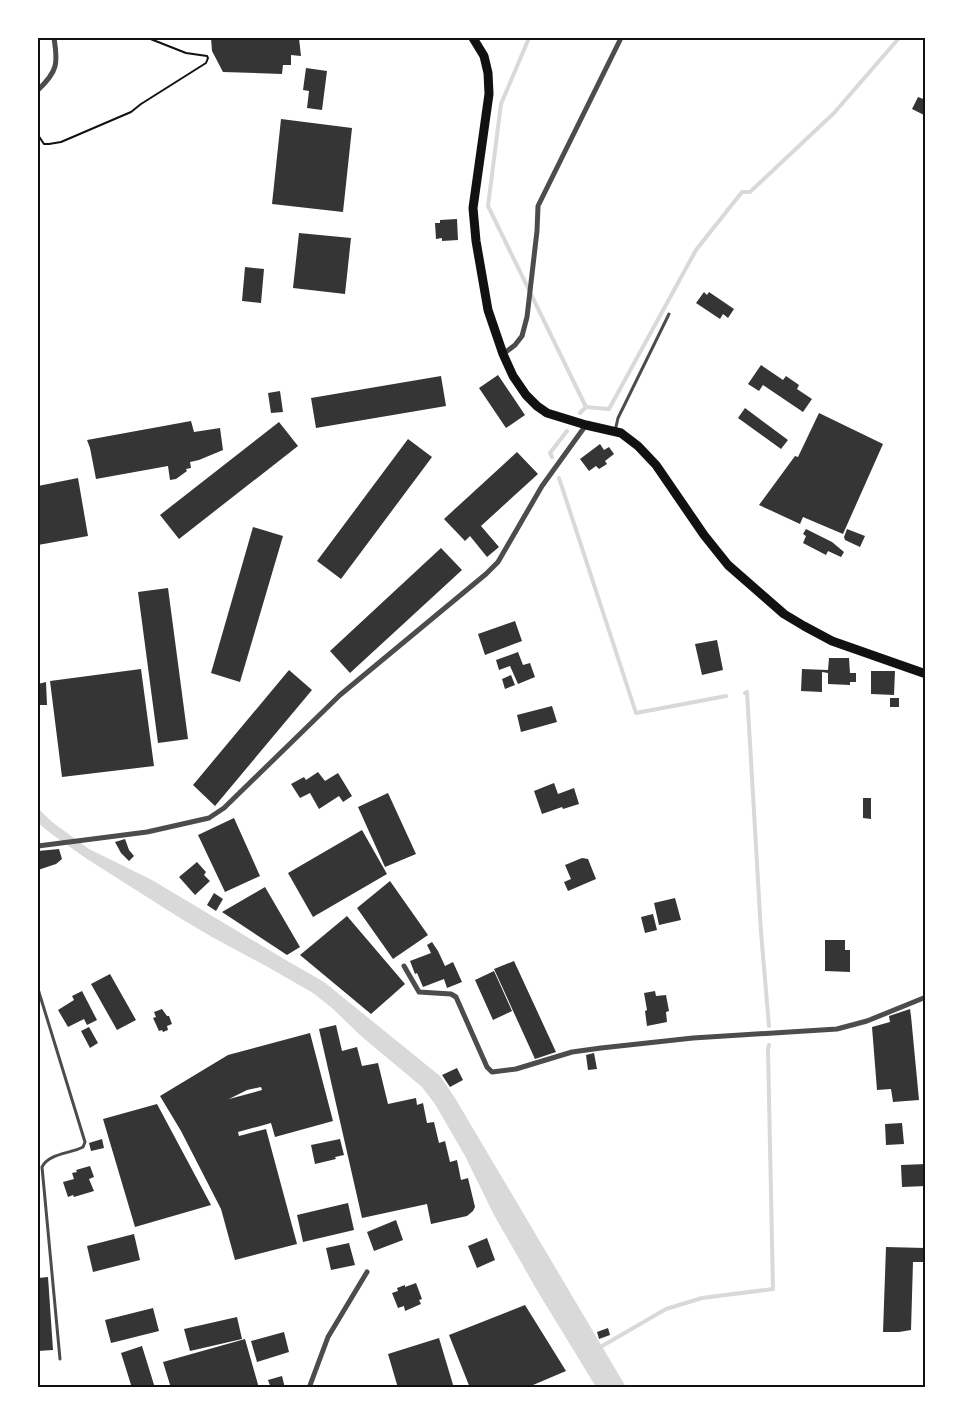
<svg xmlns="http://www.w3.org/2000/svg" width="963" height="1425" viewBox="0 0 963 1425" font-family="'Exo 2',sans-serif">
  <rect width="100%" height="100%" fill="#fff"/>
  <path fill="#d9d9d9" d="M38 808 52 822 89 849 152 880 284 959 324 982 440 1076 455 1098 626 1387H596L538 1292 494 1215 465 1156 435 1104 422 1087 361 1036 332 1008 313 993 266 966 212 937 180 918 87 859 53 835 38 823Z"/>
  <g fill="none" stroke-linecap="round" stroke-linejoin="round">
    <path stroke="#d9d9d9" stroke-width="4" d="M529 38 501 104 488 206 586 407
      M586 407 609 409 696 250 742 192H750L834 113 899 38
      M580 413 586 407
      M552 457 550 453 567 431
      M559 478 636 713 726 696
      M745 693 747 692 761 932 769 1026
      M597 1349 666 1309 702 1298 773 1289 768 1049 769 1045"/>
  </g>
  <path fill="#353535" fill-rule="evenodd" d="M211 38H299L301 56 291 55V65H283L282 74 223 72 212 51Z
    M306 68 327 71 322 110 307 108 309 91 303 90Z
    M918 97 926 100V116L912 109Z
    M281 119 352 128 343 212 272 204Z
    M457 219 458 240 442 241V238L436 239 435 223H440V220Z
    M299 233 351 238 345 294 293 288Z
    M245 267 264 269 261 303 242 301Z
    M704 292 707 295 709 292 734 309 728 318 723 314 720 319 696 303Z
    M761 365 783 380 786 376 799 385 797 389 812 399 803 412 763 385 759 391 748 384Z
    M498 375 525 415 506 428 479 388Z
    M441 376 446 406 316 428 311 398Z
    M280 391 283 412 271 413 268 393Z
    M745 408 788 440 781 449 738 418Z
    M819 413 883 444 843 534 803 517 800 524 759 505 795 456 798 457Z
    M191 421 194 432 220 428 223 450 199 460 190 462 191 468 186 469 187 471 176 479 170 480 168 466 96 479 90 448 87 440Z
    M279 422 298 446 179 539 160 515Z
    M408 439 432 457 341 579 317 561Z
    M600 444 604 450 609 447 614 454 605 461 607 464 599 469 596 466 589 471 580 459Z
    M517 452 538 474 481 526 499 547 487 557 470 536 465 541 444 519Z
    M78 478 88 536 38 545V486Z
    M253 527 283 536 240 682 211 673Z
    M806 529 832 542 844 552 841 557 828 551 826 555 803 543 806 536 803 534Z
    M847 529 865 536 860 547 845 540 844 537Z
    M441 548 462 570 350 673 330 651Z
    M168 588 188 739 158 743 138 592Z
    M515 621 522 641 485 655 478 634Z
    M717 640 723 670 702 675 695 644Z
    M518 652 523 665 530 663 535 677 518 684 510 666 499 670 496 660Z
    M829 658H849L850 673H856V682H850V685L828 684V673L822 672V692L801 691 802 669 828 670Z
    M141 669 154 766 62 777 50 681Z
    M289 670 312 690 215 806 193 785Z
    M871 671H895L894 695 871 694Z
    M511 675 515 685 505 689 502 679Z
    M46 682 47 705H38V684Z
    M890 698H899V707H890Z
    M552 706 557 722 521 732 517 715Z
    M318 772 325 781 338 773 352 796 343 802 339 796 319 809 310 793 300 798 291 784 304 777 306 780Z
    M554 783 558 794 574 788 579 804 563 809 562 807 542 814 534 791Z
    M388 793 416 854 385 867 358 807Z
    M863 798H871V819L863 818Z
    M234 818 260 876 225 892 198 835Z
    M362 830 387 874 313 917 288 873Z
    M125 839 129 850 134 856 129 861 121 853 115 842Z
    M59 849 62 859 56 864 38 870V851Z
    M582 858 588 859 596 879 568 891 564 882 571 879 565 865Z
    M197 862 206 872 204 875 210 881 195 895 179 877Z
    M390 881 428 935 393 959 357 908Z
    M265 887 300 947 287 955 222 912Z
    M214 893 223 899 216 911 207 905Z
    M675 898 681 920 659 925 654 903Z
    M653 914 657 930 645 933 641 917Z
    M347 916 405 984 371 1014 300 955Z
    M825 940H845V950H850V972L825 971Z
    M432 942 438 951 445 966 453 962 462 982 447 988 444 979 423 987 417 973 415 974 410 961 431 953 427 945Z
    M514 961 556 1052 535 1059 494 969Z
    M494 971 512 1011 493 1020 475 980Z
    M110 974 136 1020 117 1030 91 984Z
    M82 991 97 1020 87 1025 84 1019 68 1027 58 1010 74 1000 72 996Z
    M655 991 656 996 666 995 669 1011 666 1012 667 1022 647 1026 645 1011 647 1010 644 993Z
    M162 1009 167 1016H169L172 1024 167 1026 168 1030 163 1032 162 1030 159 1031 153 1018 156 1017 154 1012Z
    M910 1009 911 1016 919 1100 893 1102 891 1089 877 1090 872 1027 890 1022 889 1016Z
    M336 1025 342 1051 357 1047 362 1066 378 1063 388 1104 416 1098 417 1105 423 1103 427 1123 434 1122 439 1143 445 1141 450 1162 457 1160 461 1180 468 1178 475 1207 473 1211 467 1216 431 1224 427 1204 362 1218 319 1029Z
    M89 1027 98 1043 90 1048 81 1031Z
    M310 1033 333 1121 275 1137 271 1123 238 1132 239 1136 266 1129 297 1244 235 1260 221 1209 181 1131 160 1096 228 1055ZM261 1087 262 1090 229 1099 247 1090Z
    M594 1053 597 1069 588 1070 586 1055Z
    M457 1068 463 1080 450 1087 442 1075Z
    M157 1104 211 1205 135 1227 103 1119Z
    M902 1123 904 1144 886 1145 885 1124Z
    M102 1139 104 1148 91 1151 89 1143Z
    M340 1139 344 1155 335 1157 336 1159 315 1164 311 1145Z
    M926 1164V1186L902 1187 901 1165Z
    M90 1166 94 1177 89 1179 94 1191 74 1197 73 1195 68 1197 63 1182 74 1179 72 1173 77 1172 76 1170Z
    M348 1203 354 1230 303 1242 297 1215Z
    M396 1220 403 1240 374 1251 367 1232Z
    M134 1234 140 1260 93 1272 87 1246Z
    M487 1238 495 1260 477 1268 468 1246Z
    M349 1243 355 1265 331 1270 326 1248Z
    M886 1247 925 1248 924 1262H913L911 1330 899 1332H883Z
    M48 1277 53 1350 38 1351V1278Z
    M416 1283 422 1299 419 1300 421 1304 405 1311 404 1306 398 1308 392 1293 398 1291 397 1288 405 1285V1287Z
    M525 1305 566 1371 526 1388H470L449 1335Z
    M153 1308 159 1331 111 1343 105 1320Z
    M237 1317 242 1339 190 1351 184 1329Z
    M608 1328 610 1335 599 1339 597 1332Z
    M284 1332 289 1352 257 1362 251 1341Z
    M439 1338 454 1388H398L388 1354Z
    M245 1339 259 1388H171L163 1362Z
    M142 1346 155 1388H132L121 1353Z
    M282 1376 285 1388H271L268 1380Z"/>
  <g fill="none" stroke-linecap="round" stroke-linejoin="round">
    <path stroke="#111" stroke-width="2" d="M38 135 44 144H49L61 142 131 112 141 104 206 63 208 58 207 56 186 53 148 38"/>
    <path stroke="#4c4c4c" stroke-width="3" d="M615 431 618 418 669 314
      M38 989 85 1142 83 1147C70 1154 49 1153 42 1167L60 1359"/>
    <path stroke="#4c4c4c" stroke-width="5" d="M38 90C58 71 58 63 54 38
      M503 354 515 345 522 336 527 317 537 231 538 206 621 38
      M38 846 147 832 209 818 224 808 340 695 486 574 498 562 542 486 586 425
      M404 966 419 992 451 994 456 997 487 1067 492 1072 516 1069 572 1052 601 1048 693 1038 837 1029 867 1021 926 997
      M309 1388 328 1337 367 1272"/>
    <path stroke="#111" stroke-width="9" d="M473 38 484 56 488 73 489 94 473 208 476 241 488 310 503 354 513 376 526 395 537 406 547 413 586 425 621 433 638 446 656 465 704 535 728 565 784 614 804 626 832 641 926 674"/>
  </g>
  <rect width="963" height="1425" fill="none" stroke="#ffffff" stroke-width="78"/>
  <rect x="39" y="39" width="885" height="1347" fill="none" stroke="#111" stroke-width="2"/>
</svg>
